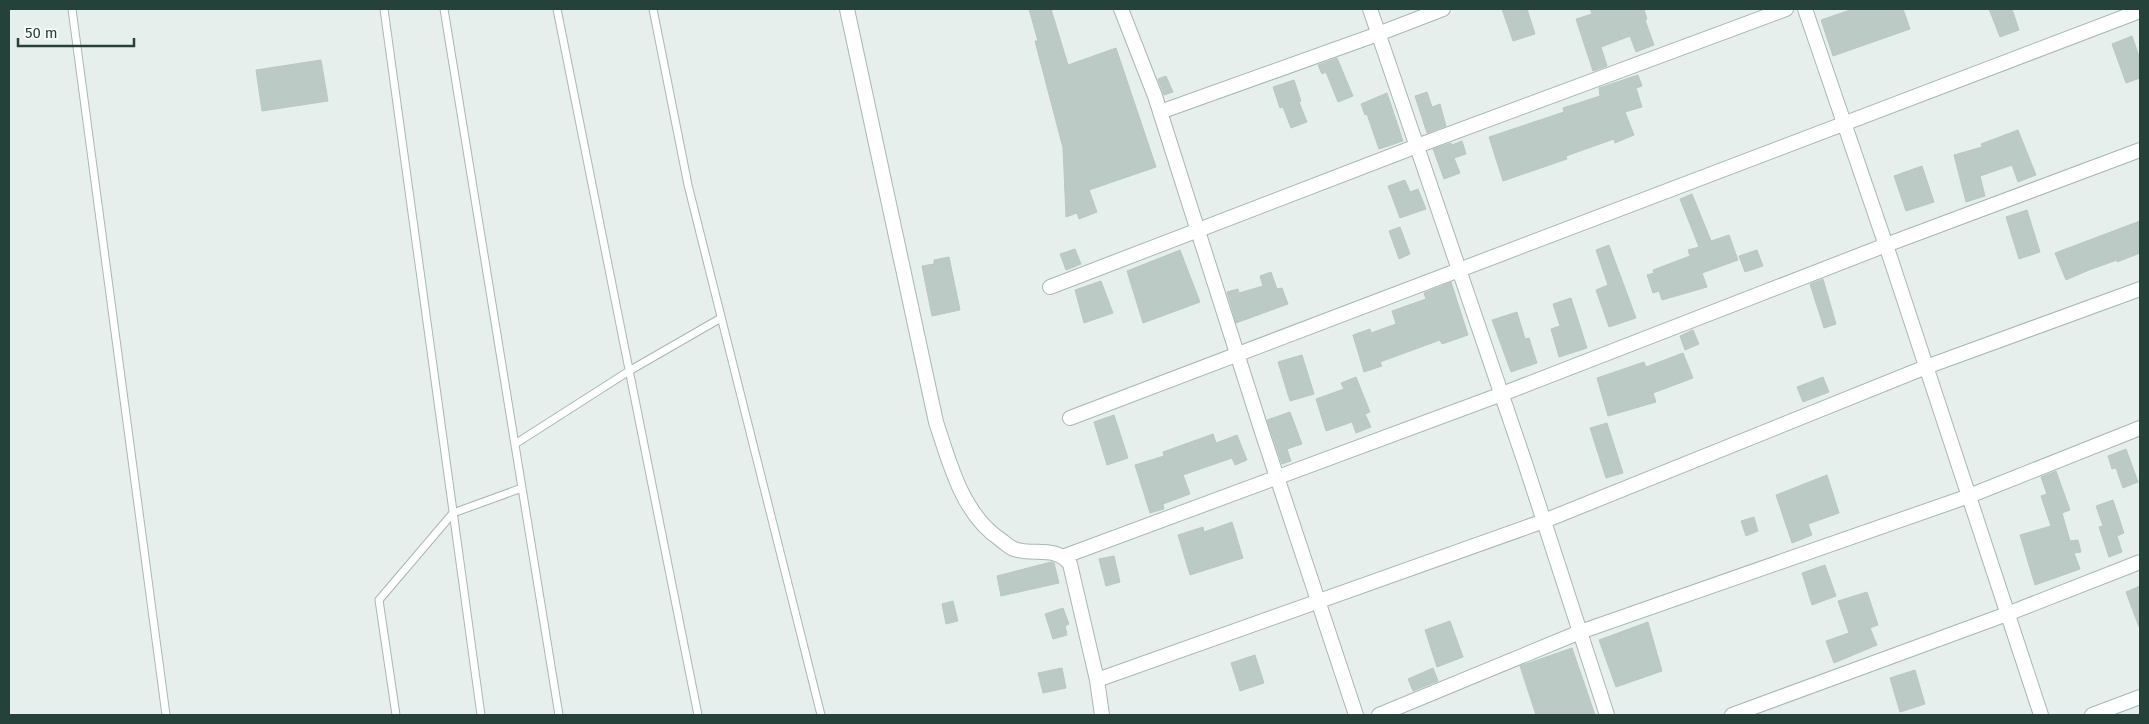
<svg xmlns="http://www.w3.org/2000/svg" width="2149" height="724" viewBox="0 0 2149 724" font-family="'Fira Sans',sans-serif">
  <rect width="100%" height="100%" fill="#e6efeb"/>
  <path fill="#bbcac4" stroke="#b8c9c2" d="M1029 9H1051L1068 65 1116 48 1156 167 1089 190 1097 212 1079 219 1077 213 1066 217 1063 148 1035 41H1038Z
    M1502 9H1527L1535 34 1513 41Z
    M1590 9H1644L1647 19 1645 20 1654 45 1636 52 1630 36 1601 47 1607 66 1593 71 1576 19 1592 14Z
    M1853 9H1903L1910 29 1833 56 1821 20Z
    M1989 9H2012L2019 30 2000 37Z
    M2132 36 2140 59V78L2126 83 2112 44Z
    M1337 58 1353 96 1338 102 1326 72 1322 74 1318 65Z
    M321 60 328 101 262 111 256 70Z
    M1638 75 1642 86 1636 88 1642 107 1625 112 1634 135 1615 143 1614 139 1566 156 1567 159 1503 181 1489 137 1564 112 1563 108 1600 96 1599 88Z
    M1166 76 1173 92 1164 95 1158 79Z
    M1294 80 1301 101 1299 102 1307 122 1291 128 1283 107 1280 108 1273 87Z
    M1427 92 1432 107 1440 104 1446 126 1427 133 1415 96Z
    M1387 93 1403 141 1379 149 1367 114 1365 115 1361 104Z
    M2018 130 2036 175 2018 182 2012 165 1980 176 1985 196 1966 202 1954 155 1982 147 1981 144Z
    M1462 141 1466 154 1454 158 1460 173 1444 179 1433 149 1451 143 1452 145Z
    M1922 166 1934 202 1906 211 1894 176Z
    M1405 180 1410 192 1418 189 1426 209 1400 218 1388 186Z
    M1692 194 1711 241 1729 235 1738 260 1702 273 1707 287 1662 300 1659 291 1653 293 1647 275 1654 273 1653 270 1690 256 1688 250 1699 247 1680 199Z
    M2027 210 2040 252 2019 259 2006 217Z
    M2140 221V253L2117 262V260L2089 270 2066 280 2055 253Z
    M1400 227 1410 254 1399 259 1389 231Z
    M1609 245 1636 318 1609 327 1596 290 1608 285 1596 250Z
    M1075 249 1081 264 1066 270 1060 254Z
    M1180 250 1200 302 1143 323 1127 271Z
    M1757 250 1763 266 1745 272 1739 256Z
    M949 257 960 310 932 316 922 266 934 264V260Z
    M1271 272 1277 289 1282 288 1288 304 1236 323 1227 292 1238 289 1239 293 1263 286 1260 276Z
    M1823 279 1836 324 1824 328 1810 284Z
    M1101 281 1113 313 1084 323 1075 290Z
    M1451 282 1468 335 1442 344 1440 340 1380 362 1382 366 1364 372 1353 335 1370 329 1371 333 1396 324 1392 311 1426 299 1424 293Z
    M1571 298 1587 348 1559 357 1551 329 1560 326 1553 304Z
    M1517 312 1525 339 1529 338 1537 363 1511 372 1492 320Z
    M1693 330 1699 344 1685 350 1680 336Z
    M1683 353 1693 378 1653 393 1656 402 1608 416 1597 378 1644 362 1646 367Z
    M1302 355 1314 394 1290 401 1278 362Z
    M1356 377 1370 412 1365 414 1371 427 1356 433 1352 422 1326 431 1316 399 1344 389 1341 383Z
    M1823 377 1829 392 1803 402 1797 387Z
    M1290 412 1302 444 1287 449 1291 461 1282 464 1267 420Z
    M1114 415 1128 458 1107 465 1094 422Z
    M1607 423 1623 473 1606 478 1590 428Z
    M1213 434 1216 443 1237 435 1247 460 1235 465 1232 458 1183 475 1190 494 1163 504 1164 509 1150 513 1135 465 1164 456 1163 452Z
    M2126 449 2138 482 2123 488 2116 468 2112 469 2108 456Z
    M2056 471 2070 510 2062 513 2070 541 2078 540 2081 552 2074 553 2080 569 2035 585 2020 535 2051 526 2041 496 2047 494 2041 477Z
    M1827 475 1839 513 1808 524 1812 535 1792 543 1776 495Z
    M2113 500 2124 533 2117 536 2122 552 2109 557 2099 527 2103 526 2096 506Z
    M1754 517 1758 531 1746 536 1741 521Z
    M1232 522 1243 558 1190 575 1178 535 1203 527 1204 532Z
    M1114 556 1120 582 1106 586 1099 559Z
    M1051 562 1054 563 1059 583 1001 596 997 576Z
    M1825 565 1836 596 1812 605 1802 573Z
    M2140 586V627H2139L2126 592Z
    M1867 592 1878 625 1870 628 1877 645 1834 663 1826 641 1849 633 1838 601Z
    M953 601 958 621 946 624 942 604Z
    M1063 608 1069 624 1065 626 1067 635 1053 639 1045 614Z
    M1450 621 1463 657 1437 667 1425 630Z
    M1648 622 1662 671 1616 687 1599 640Z
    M1572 648 1595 715H1536L1520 666Z
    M1255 655 1264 683 1240 691 1231 663Z
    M1062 668 1066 688 1043 693 1038 673Z
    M1433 668 1438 681 1413 691 1408 679Z
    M1915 670 1925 704 1900 712 1890 678Z"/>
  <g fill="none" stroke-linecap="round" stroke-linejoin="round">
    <g stroke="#a8b8b2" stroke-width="9">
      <path id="service" d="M72 9 166 715
        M384 9 481 715
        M444 9 559 715
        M557 9 698 715
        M653 9 688 185 821 715
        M515 444 629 371 721 318
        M396 715 379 600 453 513 522 488"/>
    </g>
    <g stroke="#a8b8b2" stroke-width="16">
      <path id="minor" d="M847 9 936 422C950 464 962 514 1001 540 1005 543 1009 547 1014 549 1034 556 1055 545 1070 564L1097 680 1102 715
        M1121 9 1155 96 1262 432 1356 715
        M1370 9 1525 463 1607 715
        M1805 9 1892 263 2041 715
        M1160 112 1378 34 1443 9
        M1050 287 1417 146 1786 9
        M1070 418 2140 11
        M1065 556 1502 394 1886 245 2140 150
        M1097 680 1544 521 1926 367 2140 289
        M1379 715 1580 632 1969 496 2140 428
        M1732 715 2007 614 2140 562
        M2092 715 2140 697"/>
    </g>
    <use href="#service" stroke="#fff" stroke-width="7"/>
    <use href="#minor" stroke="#fff" stroke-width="14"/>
  </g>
  <rect width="2149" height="724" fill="none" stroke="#24423a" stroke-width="20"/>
  <path d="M18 38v8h116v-8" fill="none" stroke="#24423a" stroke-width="2.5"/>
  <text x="25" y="38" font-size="15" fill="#24423a" stroke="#f7fbf9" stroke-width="4" paint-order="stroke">50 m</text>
</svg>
